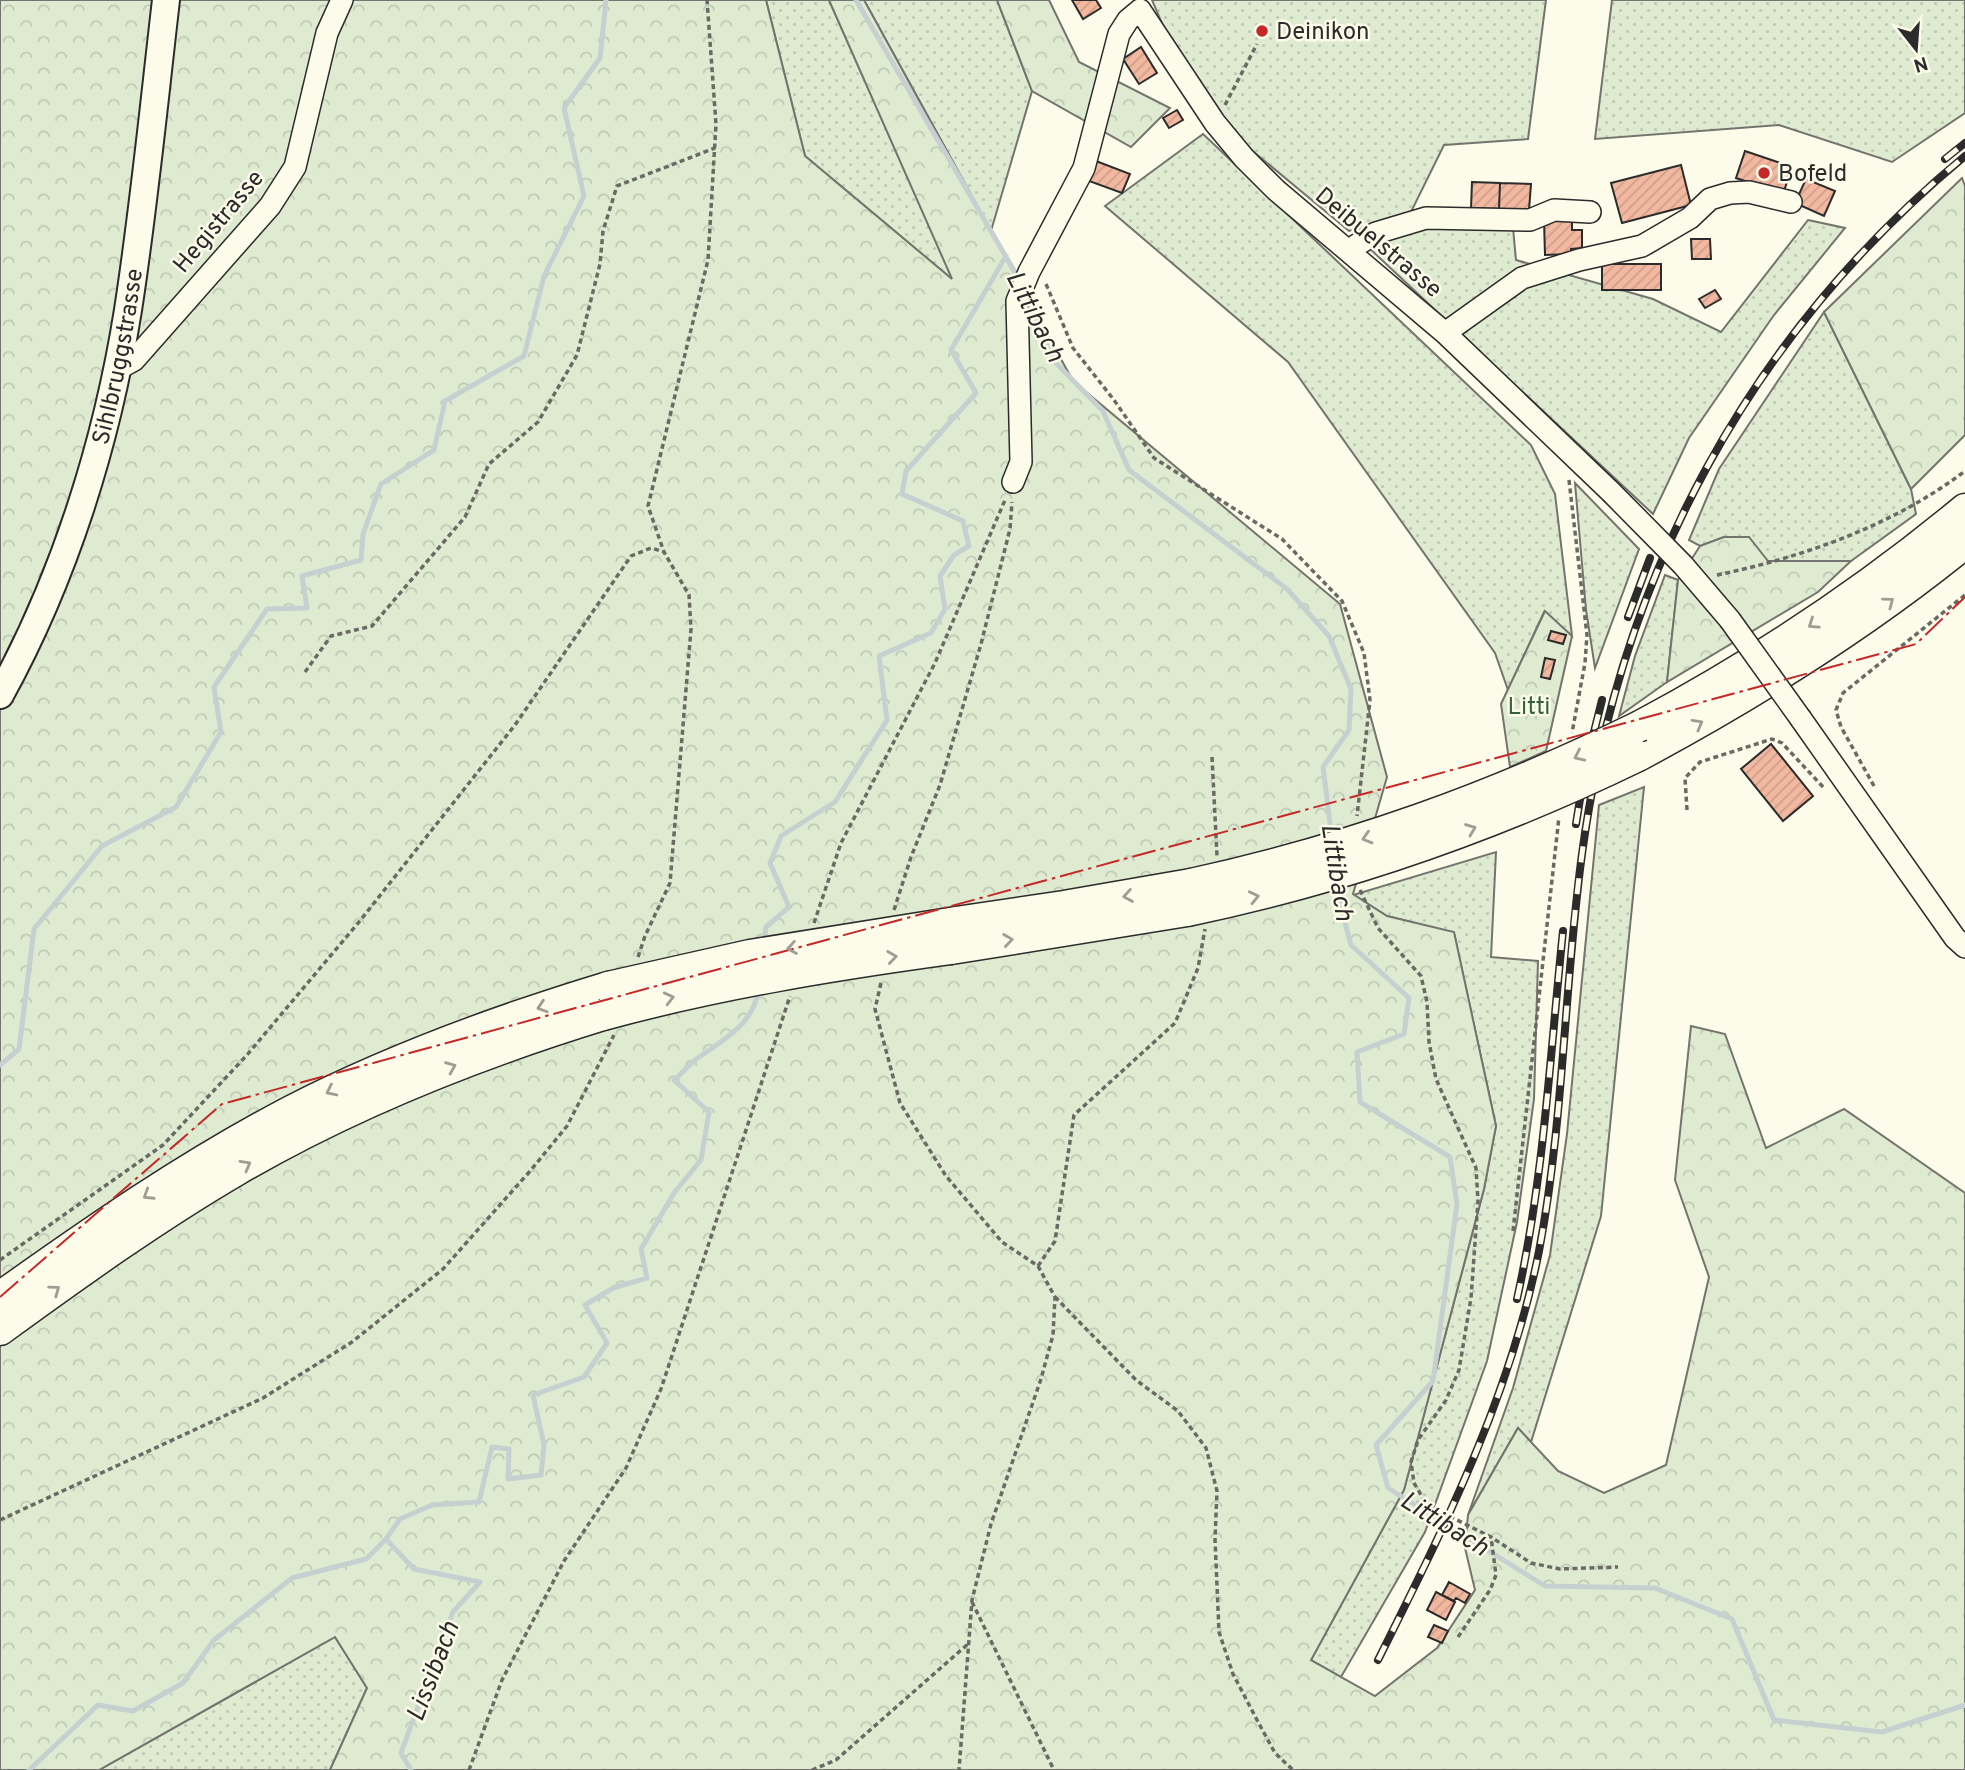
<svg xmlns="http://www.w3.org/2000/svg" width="1965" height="1770" viewBox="0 0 1965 1770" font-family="Overpass,sans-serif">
  <defs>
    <pattern id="grass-dots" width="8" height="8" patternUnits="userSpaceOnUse" patternTransform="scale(1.75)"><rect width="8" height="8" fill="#deebd1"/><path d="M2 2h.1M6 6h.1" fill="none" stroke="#bfcab4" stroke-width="1.8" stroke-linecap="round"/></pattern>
    <pattern id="forest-crowns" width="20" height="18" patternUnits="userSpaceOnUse" patternTransform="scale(1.75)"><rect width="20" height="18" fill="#deebd1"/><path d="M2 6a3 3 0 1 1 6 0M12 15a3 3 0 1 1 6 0" fill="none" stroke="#bfcab4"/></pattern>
    <pattern id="building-hatch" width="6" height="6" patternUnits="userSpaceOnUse" patternTransform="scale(1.75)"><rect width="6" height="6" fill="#f2b8a0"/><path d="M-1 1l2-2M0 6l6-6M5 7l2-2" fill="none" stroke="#d09e8a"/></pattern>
  </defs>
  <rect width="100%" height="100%" fill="#fdfbea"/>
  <path fill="url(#grass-dots)" stroke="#74746e" stroke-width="2" d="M766 0H829L953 280 805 156Z
    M864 0H997L1032 91 991 231Z
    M1152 0H1546L1528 139 1444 145 1411 212 1349 231 1219 123 1170 42Z
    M1612 0H1965V113L1892 162 1779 125 1595 139Z
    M1203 134 1531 445 1555 494 1572 636 1544 612 1508 690 1495 653 1288 362 1105 206Z
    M1808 220 1845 228 1774 315 1689 438 1653 514 1368 247 1417 225 1513 228 1516 260 1653 299 1721 332Z
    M1824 312 1911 489 1916 514 1851 561H1768L1724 537 1700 546 1689 540 1719 469Z
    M1575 483 1639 549 1595 668 1586 610Z
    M1665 575 1678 580 1667 682 1619 716 1635 656Z
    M1644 787 1601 1216 1531 1442 1518 1428 1468 1515 1513 1388 1550 1255 1567 1134 1599 805Z
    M1496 852 1491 957 1538 961 1534 1099 1517 1222 1487 1361 1425 1532 1341 1677 1311 1660 1404 1490 1484 1189 1496 1126 1454 933 1387 916 1353 895Z
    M335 1637 367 1688 330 1770H99Z"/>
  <path fill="url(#forest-crowns)" stroke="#74746e" stroke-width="2" d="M0 0H766L805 156 952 279 829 0H864L1073 381 1340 604 1387 777 1353 894 1387 916 1454 932 1496 1126 1484 1189 1404 1490 1311 1660 1375 1696 1437 1648 1475 1590 1465 1548 1468 1515 1518 1428 1558 1471 1604 1493 1666 1465 1709 1277 1675 1180 1691 1026 1725 1034 1766 1148 1844 1109 1965 1193V1770H330L367 1688 335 1637 99 1770H0Z
    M997 0H1049L1079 62 1170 108 1131 147 1032 91Z
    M1962 178 1965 186V435L1911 489 1824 312Z
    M1724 537H1749L1768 561H1851L1818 592 1667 682 1678 580 1700 546Z
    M1545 611 1572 636 1546 751 1510 767 1501 704Z"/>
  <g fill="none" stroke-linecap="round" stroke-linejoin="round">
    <path stroke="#c7d0d0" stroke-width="5" d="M856 0 1019 279
      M1027 293 1055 362 1103 411 1129 470 1287 589 1329 636 1351 689 1349 730 1323 767 1332 839
      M1337 883 1340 904 1351 945 1409 998 1404 1034 1357 1052 1360 1102 1450 1157 1457 1204 1433 1381 1376 1445 1388 1488 1545 1586 1655 1588 1732 1619 1774 1720 1882 1732 1965 1705
      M764 942 766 927 789 907 770 863 781 836 835 802 887 720 879 656 931 633 945 609 940 576 954 555 969 546 963 521 902 494 906 471 976 393 951 350 1006 256
      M0 1065 19 1049 34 929 102 846 176 807 221 732 214 687 267 609 307 608 302 576 361 560 363 534 381 484 434 450 445 401 524 356 544 276 584 196 564 108 600 58 606 0
      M29 1770 98 1705 133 1711 183 1683 214 1640 292 1578 366 1559 386 1539
      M411 1770 401 1753 453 1612 480 1582 414 1569 386 1539 400 1519 432 1505 479 1502 492 1447 509 1449 508 1479 541 1475 544 1445 533 1395 584 1377 607 1343 585 1305 613 1288 647 1278 641 1249 674 1193 701 1160 709 1112 674 1080C681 1074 687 1067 694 1061 720 1041 754 1026 758 990"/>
  </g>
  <path fill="url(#building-hatch)" stroke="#2b2b2b" stroke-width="2" d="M1072 0H1096L1101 8 1083 19Z
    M1141 47 1157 73 1139 84 1123 59Z
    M1177 110 1183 120 1169 128 1163 118Z
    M1745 151 1792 167 1783 194 1736 178Z
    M1096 161 1130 174 1122 193 1089 181Z
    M1681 165 1691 205 1622 223 1611 183Z
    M1806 179 1835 191 1824 216 1795 203Z
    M1472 182 1500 183 1499 209 1471 208Z
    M1500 183 1531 184 1529 210 1499 209Z
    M1572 219V230H1582V248L1571 249V254L1545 255 1544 220Z
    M1691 239H1710L1711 259H1692Z
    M1602 264H1661V290H1602Z
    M1715 290 1721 299 1705 308 1699 299Z
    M1551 631 1566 635 1563 644 1548 640Z
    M1545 658 1555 660 1550 679 1541 677Z
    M1771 744 1813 796 1783 821 1741 769Z
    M1449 1582 1470 1594 1465 1603 1456 1598 1454 1601 1442 1595Z
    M1436 1592 1455 1602 1446 1620 1427 1610Z
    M1434 1625 1448 1631 1442 1643 1428 1637Z"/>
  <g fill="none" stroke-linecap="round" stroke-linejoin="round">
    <g stroke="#2b2b2b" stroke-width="24">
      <path id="minor" d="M1140 10 1215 123 1244 158 1276 190 1445 333 1611 492
        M1349 250 1376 233 1426 218 1530 220 1554 210 1590 212
        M1445 333 1522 278 1579 260 1642 246 1690 218 1710 199 1730 193 1749 192 1791 202
        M116 370 134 360 270 206 295 167 327 33 342 0
        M1013 482 1021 462 1017 301 1029 272 1084 168 1119 34 1128 20 1140 10
        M1683 565 1730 620
        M1801 719 1955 938 1965 947"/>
    </g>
    <g stroke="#2b2b2b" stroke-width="30">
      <g id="major">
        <path id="s1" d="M0 695C65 577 107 442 128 310 144 207 154 103 166 0"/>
      </g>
    </g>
    <g stroke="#2b2b2b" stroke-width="33">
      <path id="highway" d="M1640 726C1756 664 1864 593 1965 509
        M1638 756C1754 694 1863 626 1965 543
        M956 922 1064 906 1191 884
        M951 949 1187 911
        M0 1297C94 1230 188 1165 291 1111 392 1059 499 1020 608 987
        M0 1330C77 1274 155 1218 237 1170 352 1103 476 1054 603 1015"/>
    </g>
    <path stroke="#6a6964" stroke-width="3.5" stroke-dasharray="5 3.5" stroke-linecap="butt" d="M1225 105 1257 44
      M1046 284 1073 348 1114 400 1154 458 1282 539 1342 601 1364 653 1370 700 1357 816
      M1569 480 1587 635 1585 663 1572 733
      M1717 575C1804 557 1894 525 1965 471
      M305 672 331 636 372 626 465 517 489 464 538 422 577 355 600 264 603 231 617 186 715 148
      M1212 757 1217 856
      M1874 786 1841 727 1836 710 1843 693 1965 595
      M1687 810 1685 778 1700 762 1772 739 1782 743 1824 788
      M1360 890 1378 928 1421 976 1427 1002 1429 1042 1436 1079 1476 1168 1478 1201 1471 1298 1459 1370 1446 1400 1418 1440 1411 1462 1414 1483 1427 1505 1491 1537 1531 1563 1560 1569 1618 1567
      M894 910 911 857 940 785 981 644 1010 529 1012 502
      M814 923 841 843 935 663 1005 500
      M638 957 645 936 670 883 691 629 689 595 664 552 648 506 708 260 716 124 707 0
      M881 983 875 1009 900 1103 946 1176 1002 1242 1038 1266 1055 1297 1053 1335 1041 1379 991 1524 972 1600 959 1770
      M1513 1231 1559 817
      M0 1260 163 1145 247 1055 359 922 515 725 631 556 651 548 664 552
      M1038 1266 1055 1241 1074 1115 1175 1023 1198 968 1205 929
      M1055 1297 1136 1380 1178 1411 1206 1448 1217 1491 1215 1539 1219 1632 1233 1674 1257 1720 1275 1753 1293 1770
      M0 1520 263 1398 352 1342 443 1269 531 1170 567 1126 614 1035
      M972 1602 1054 1770
      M1458 1637 1490 1590 1496 1575 1491 1537
      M469 1770 502 1680 564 1561 626 1468 661 1389 790 996
      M812 1770 836 1760 968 1644"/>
    <use href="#minor" stroke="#fdfbea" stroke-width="21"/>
    <use href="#major" stroke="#fdfbea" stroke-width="26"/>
    <use href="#highway" stroke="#fdfbea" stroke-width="30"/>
    <g stroke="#2b2b2b" stroke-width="8">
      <path id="rail" d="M1945 159 1965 143
        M1628 617 1650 558
        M1576 824 1585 768 1602 700
        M1517 1299C1544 1178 1550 1055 1563 931
        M1378 1660C1444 1528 1510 1397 1539 1251 1564 1120 1564 986 1582 854 1619 577 1749 335 1965 156"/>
    </g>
    <use href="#rail" stroke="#fdfbea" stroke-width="5" stroke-dasharray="16" stroke-linecap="butt"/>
    <g stroke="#2b2b2b" stroke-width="24" stroke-linecap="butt">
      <path id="minor-bridge" d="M1611 492 1683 565
        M1730 620 1801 719"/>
    </g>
    <g stroke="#2b2b2b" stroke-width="33" stroke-linecap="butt">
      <path id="highway-bridge" d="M1191 884C1351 849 1493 798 1640 726
        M1187 911C1346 878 1492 827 1638 756
        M608 987 750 955 956 922
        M603 1015C717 984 834 965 951 949"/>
    </g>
    <use href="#minor-bridge" stroke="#fdfbea" stroke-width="21"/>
    <use href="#highway-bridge" stroke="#fdfbea" stroke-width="30"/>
    <path stroke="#c62828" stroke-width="2" stroke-dasharray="24 5 3.5 5" stroke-linecap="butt" d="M0 1297 222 1104 1916 644 1965 597"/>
  </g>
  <defs><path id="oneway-chevron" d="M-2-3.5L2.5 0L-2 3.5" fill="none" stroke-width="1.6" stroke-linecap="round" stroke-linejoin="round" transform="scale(1.75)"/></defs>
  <g stroke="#9e9d94">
    <use href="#oneway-chevron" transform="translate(1889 602) rotate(-37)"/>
    <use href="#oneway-chevron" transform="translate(1813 624) rotate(146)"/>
    <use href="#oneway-chevron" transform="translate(1698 724) rotate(-29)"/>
    <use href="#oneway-chevron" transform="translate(1579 756) rotate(155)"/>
    <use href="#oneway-chevron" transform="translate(1471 829) rotate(-21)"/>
    <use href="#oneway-chevron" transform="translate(1367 838) rotate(163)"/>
    <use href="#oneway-chevron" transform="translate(1128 896) rotate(170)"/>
    <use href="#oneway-chevron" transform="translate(1254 897) rotate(-13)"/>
    <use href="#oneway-chevron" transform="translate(1008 940) rotate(-8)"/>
    <use href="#oneway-chevron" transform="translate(792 948) rotate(170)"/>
    <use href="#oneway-chevron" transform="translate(892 957) rotate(-8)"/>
    <use href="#oneway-chevron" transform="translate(669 998) rotate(-14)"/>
    <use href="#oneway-chevron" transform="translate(542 1007) rotate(162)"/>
    <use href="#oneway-chevron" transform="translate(451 1067) rotate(-22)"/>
    <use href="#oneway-chevron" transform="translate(331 1091) rotate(154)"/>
    <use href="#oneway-chevron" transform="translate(246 1165) rotate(-29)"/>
    <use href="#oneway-chevron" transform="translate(148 1195) rotate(147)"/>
    <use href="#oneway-chevron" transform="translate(55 1290) rotate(-36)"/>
  </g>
  <g fill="#c62828" stroke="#fdfbea" stroke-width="2.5">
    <circle cx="1262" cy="31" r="7"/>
    <circle cx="1764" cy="173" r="7"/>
  </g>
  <g text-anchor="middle" stroke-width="5" stroke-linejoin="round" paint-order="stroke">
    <g font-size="24" fill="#2b2b2b" stroke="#fdfbea" text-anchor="start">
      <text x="1276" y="39">Deinikon</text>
      <text x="1778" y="181">Bofeld</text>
    </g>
    <g font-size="24" fill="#2b2b2b" stroke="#fdfbea">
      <text transform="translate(218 221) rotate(-50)" y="8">Hegistrasse</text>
      <text transform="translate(1379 242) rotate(40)" y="8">Deibuelstrasse</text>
      <text dy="8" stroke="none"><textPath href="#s1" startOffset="360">Sihlbruggstrasse</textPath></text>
    </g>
    <g font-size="24" fill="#34623c" stroke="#fdfbea">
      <text x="1529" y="714">Litti</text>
    </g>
    <g font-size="26" font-style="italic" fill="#2b2b2b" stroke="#fdfbea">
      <text transform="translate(1036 316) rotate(63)" y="9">Littibach</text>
      <text transform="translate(1338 872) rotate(81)" y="9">Littibach</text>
      <text transform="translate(1445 1523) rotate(32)" y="9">Littibach</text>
      <text transform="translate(432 1671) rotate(-69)" y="9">Lissibach</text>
    </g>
  </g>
  <g transform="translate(1916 49) rotate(163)" stroke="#fdfbea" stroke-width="5" paint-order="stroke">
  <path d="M0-5L12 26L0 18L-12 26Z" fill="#2b2b2b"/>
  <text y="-10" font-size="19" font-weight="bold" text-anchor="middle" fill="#2b2b2b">N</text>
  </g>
</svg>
